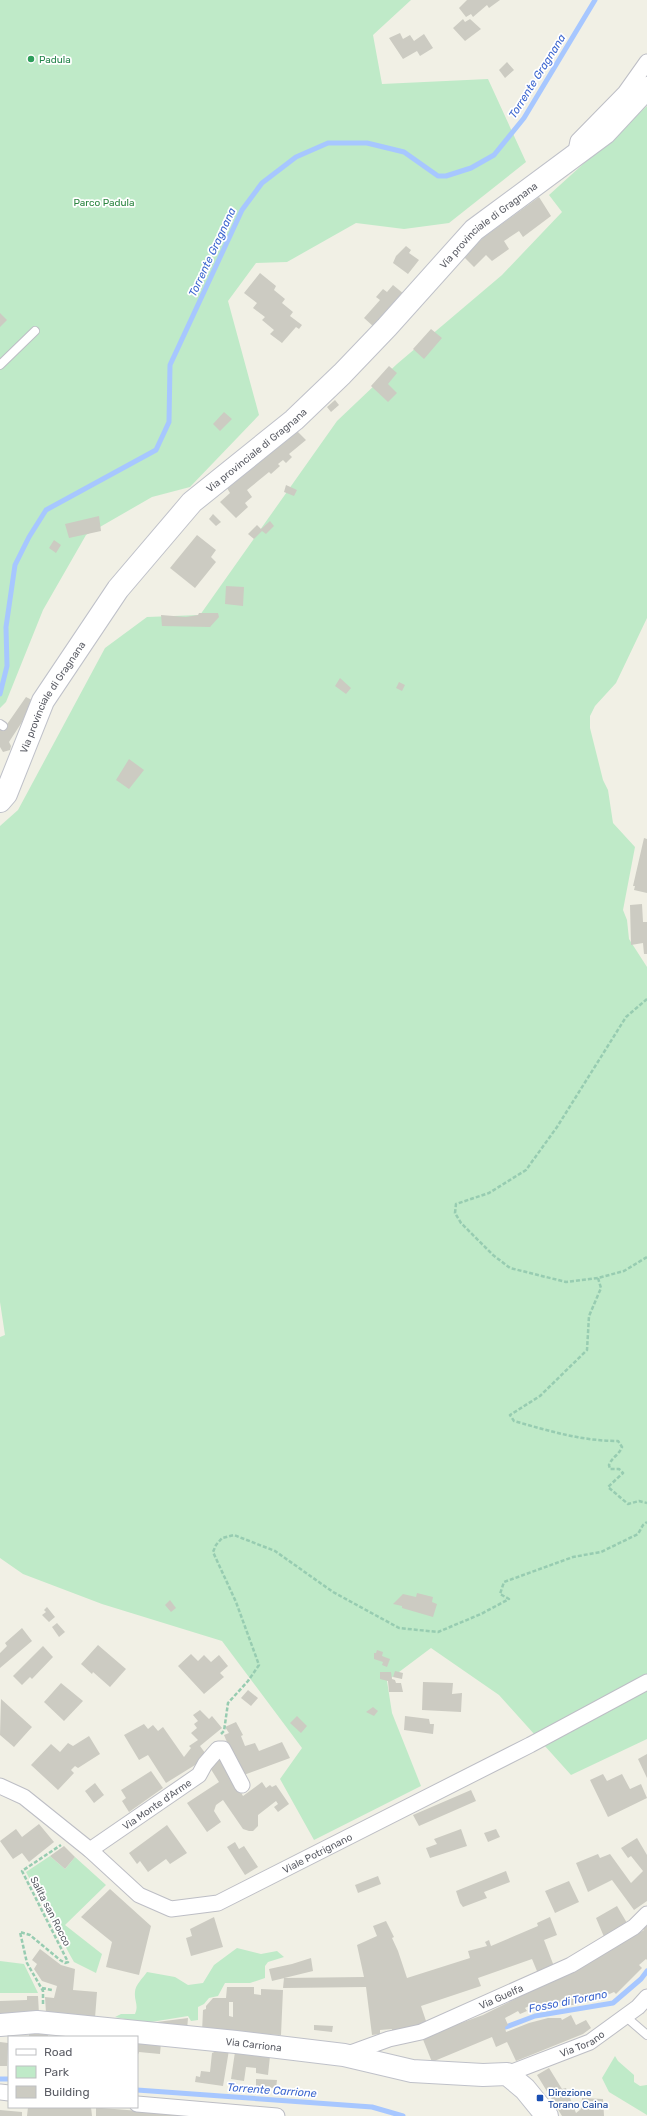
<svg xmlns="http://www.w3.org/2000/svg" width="647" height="2116" viewBox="0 0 647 2116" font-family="Rubik,sans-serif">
  <rect width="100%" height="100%" fill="#f1f0e5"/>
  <path fill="#bfeac8" d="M0 0H411L373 35 382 84 488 79 526 162 449 223 404 229 356 223 287 262 256 263 228 301 259 415 190 487 152 497 86 535 43 610 6 702 0 708Z
    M647 106V618L616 683 595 706 590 716V728L603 780 608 790 613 823 635 847 623 910 627 920 629 939 647 967V1739L571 1775 499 1695 431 1648 387 1681 392 1713 421 1786 314 1840 280 1779 302 1748 222 1641 102 1604 23 1574 0 1558V1337L5 1335 0 1302V826L18 810 105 648 147 617 200 615 337 421 397 364 502 275 562 212 549 195Z
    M50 1856 65 1869 75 1857 106 1885 65 1925 102 1954 96 1973 74 1962 70 1955 26 1872Z
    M237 1948 261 1954 277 1951 284 1957 268 1962 265 1966V1978L250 1983H225L218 1996 209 1998 204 2004 198 2007V2020L191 2021 188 2016 145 2023 115 2017 121 2014H135C139 2005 134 2001 135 1992 135 1985 143 1978 147 1972L175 1977 188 1985 203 1983 214 1965Z
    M0 1961 24 1964 38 1993H0Z
    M615 2056 618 2061 634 2075V2082L640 2086 647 2085V2115L609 2092 602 2078Z"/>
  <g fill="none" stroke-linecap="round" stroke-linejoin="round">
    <path stroke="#a7c7ff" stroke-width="5" d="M0 694 7 666 6 627 15 565 29 537 46 510 156 450 169 422 170 365 242 210 262 183 296 157 328 143H367L404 152 438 176H446L471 168 494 155 524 118 595 0
      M506 2027 535 2016 613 2003 641 1979 647 1971
      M0 2079H9
      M137 2090 372 2107 403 2116"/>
  </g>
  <path fill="#cccbc2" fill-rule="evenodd" d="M467 0H500L489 8 487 5 473 17 471 14 466 17 459 8Z
    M463 19 465 22 470 19 481 29 465 41 453 28Z
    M400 33 403 39 410 35 414 41 424 34 433 48 420 56 417 51 403 59 389 38Z
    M507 62 514 70 505 78 499 70Z
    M539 197 551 216 523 237 519 231 504 241 509 249 492 261 486 255 474 267 463 256 484 237Z
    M406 246 411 250 409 253 419 260 408 274 393 263 396 256Z
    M260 273 276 286 274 290 285 299 282 303 293 312 290 316 302 325 299 329 296 327 282 343 270 334 274 330 262 320 265 317 253 308 257 303 244 293Z
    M393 285 404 294 374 327 364 318 380 300 376 297 383 289 387 292Z
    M0 313 7 320 0 327Z
    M431 329 442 338 424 359 413 349Z
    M389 366 397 373 388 384 397 393 388 402 371 386Z
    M335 400 339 405 331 412 327 407Z
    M224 412 232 419 220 431 213 424Z
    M296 430 306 440 289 454 292 457 286 463 283 460 278 464 280 466 271 474 269 472 247 490 252 497 245 503 248 507 236 518 220 502 230 493 227 488Z
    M286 485 297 490 294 496 284 492Z
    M213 514 221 522 216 526 209 519Z
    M99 516 101 531 69 538 65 524Z
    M270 521 274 526 266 534 262 531 254 539 248 534 257 525 261 529Z
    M197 535 216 550 211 557 216 562 195 588 170 568Z
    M54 540 61 545 56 553 49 548Z
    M226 586 244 587 243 606 225 604Z
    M199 613H218L219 617 210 627 162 626 161 615 186 617 198 615Z
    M340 678 351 688 346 694 335 686Z
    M399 682 405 685 402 691 396 688Z
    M26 697 32 700 22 722 9 742 11 746 10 750 3 752 0 747V728L3 730Z
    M129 759 144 770 129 789 116 780Z
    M644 838 647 839V893L634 890 635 886H633Z
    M642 904 643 922H647V954H644L643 943 631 945 630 905Z
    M417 1593 433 1597 432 1602 437 1604 433 1617 402 1608V1606L393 1604 403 1594 416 1597Z
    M170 1600 176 1608 171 1612 165 1605Z
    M47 1607 55 1617 49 1622 42 1615 46 1612 44 1610Z
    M57 1623 65 1632 59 1637 52 1627Z
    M22 1628 32 1641 0 1668V1653L7 1646 5 1643Z
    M98 1645 126 1669 110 1687 93 1672 92 1674 81 1664Z
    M43 1646 53 1657 32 1679 30 1677 22 1685 13 1676Z
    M377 1650 383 1652 382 1656 390 1659 387 1667 382 1665 383 1662 374 1659V1653H376Z
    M191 1654 198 1661 204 1655 211 1662 219 1655 228 1666 220 1673 224 1677 204 1694 178 1666Z
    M395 1671 403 1673 402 1679 393 1677Z
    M380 1672H391L392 1679 395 1680 396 1683H401L403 1692H389L388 1681 380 1679Z
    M423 1682 453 1683 452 1694 462 1693 461 1712 422 1710Z
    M61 1683 83 1701 64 1721 44 1702Z
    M248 1690 258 1698 251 1706 241 1698Z
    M1 1699 32 1727 14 1747 0 1735Z
    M373 1707 378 1711 374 1716 366 1712Z
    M200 1710 209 1719 212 1716 222 1728 200 1746 208 1757 166 1783 148 1755 139 1760 124 1735 144 1724 148 1729 153 1725 158 1731 163 1727 184 1757 191 1748 189 1746 198 1740 191 1733 197 1728 194 1724 198 1721 193 1715Z
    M297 1716 307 1726 301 1733 290 1723Z
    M405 1716 429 1719 430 1724H434L433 1734 404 1730Z
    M236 1722 243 1735 241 1736 245 1746 255 1743 259 1751 282 1742 290 1758 241 1776 224 1735 229 1733 225 1727Z
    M89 1736 100 1754 78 1768 75 1766 71 1770 74 1773 58 1790 31 1765 51 1744 60 1752 68 1743 73 1746Z
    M647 1754V1778L638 1759Z
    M220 1755 243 1796 262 1782 266 1788 270 1785 272 1787 276 1785 289 1804 278 1812 274 1807 278 1804 276 1801 258 1815V1826L253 1831H249L243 1829 223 1800 216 1805 214 1811 221 1822 207 1832 187 1803 219 1782 207 1763Z
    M151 1771 163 1788 129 1812 122 1801 126 1798 121 1790Z
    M603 1774 607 1781 622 1774 630 1789 641 1784 647 1798 608 1817 590 1780Z
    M95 1783 104 1795 94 1803 85 1791Z
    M471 1790 476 1801 419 1826 413 1815Z
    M39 1824 54 1842 29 1862 22 1853 13 1859 0 1841 16 1829 22 1837Z
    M167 1825 187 1853 170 1864 166 1859 148 1872 140 1861 137 1864 129 1853Z
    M461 1829 467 1846 430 1858 426 1848 437 1844 434 1839Z
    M496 1829 500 1837 488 1842 484 1833Z
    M637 1838 647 1855V1901L634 1910 612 1880 588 1892 576 1863 598 1854 600 1858 610 1854 631 1883 643 1871 631 1856 628 1858 621 1848Z
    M235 1842 239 1849 244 1846 258 1867 245 1875 227 1847Z
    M64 1846 75 1857 65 1869 50 1856Z
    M506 1871 510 1882 484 1892 487 1898 463 1907 460 1903 456 1891Z
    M378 1876 381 1884 358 1893 355 1885Z
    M569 1881 579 1902 555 1913 545 1891Z
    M110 1889 151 1926 139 1975 106 1967 112 1942 81 1917Z
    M617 1906 627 1923 605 1939 596 1918Z
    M214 1917 223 1947 191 1956 186 1938 192 1936 190 1929Z
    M550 1917 557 1935 544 1940 555 1969 539 1976 532 1959 478 1978 481 1986 421 2006 427 2024 392 2032V2029L380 2030V2034L372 2035 366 1987 283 1988 284 1978 364 1977 357 1945 377 1936 373 1926 386 1921 394 1937 392 1938 398 1951 407 1978 470 1958 468 1951 487 1946 485 1942 489 1940 491 1946 538 1926 537 1923Z
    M647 1922V1960L646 1959 639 1965 642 1968 616 1994 614 1992 594 2001 573 2005 548 2006 538 2010 535 2003 525 2008 527 2011 520 2014 518 2011 505 2018 508 2025 505 2027 506 2032 529 2023 548 2018H561L562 2020 571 2015 576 2025 586 2020 591 2028 583 2034 516 2061 507 2042 496 2047 492 2037 432 2062 422 2037 483 2015 529 1992 629 1939 644 1930 641 1927Z
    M40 1949 61 1965 75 1969 73 1990 97 1992 95 2018 46 2013 45 1997 54 1998 57 1986 42 1981 34 1969 37 1964 32 1960Z
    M311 1958 313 1971 272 1981 269 1969 292 1964Z
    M227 1987H254V1994L261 1995V1989L283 1990 281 2035 202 2032 203 2010 206 2009V2006L213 1998H226ZM229 2002H233V2017L229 2016Z
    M27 1996H38L39 2014 0 2016V2001L27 2000Z
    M188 2018 187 2030 156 2028 157 2022Z
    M314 2025 333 2026 332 2032 314 2030Z
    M29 2027 48 2028V2037H29Z
    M137 2040 161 2043 160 2054 139 2052 137 2057Z
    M0 2042 8 2043 7 2066H0Z
    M221 2049 229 2050 223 2086 195 2082 196 2076 200 2077 201 2071 210 2072 212 2053Z
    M235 2052 270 2056 268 2075 256 2073V2068L246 2067 244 2081 231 2079Z
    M549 2068 562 2089 566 2088 576 2113 581 2109 582 2098 603 2099 604 2116H562L537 2075Z
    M256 2079 277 2080 276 2088 256 2087Z
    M28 2107H91L92 2116H27Z
    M96 2107 102 2108 177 2114V2116H96Z
    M0 2110 22 2112V2116H0Z"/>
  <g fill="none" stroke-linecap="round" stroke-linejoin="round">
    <g stroke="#bdbec5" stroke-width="10">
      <path id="lane" d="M0 365 35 331
        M0 724 3 726
        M625 2016 647 2035"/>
    </g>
    <g stroke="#bdbec5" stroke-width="17">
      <g id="street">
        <path d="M579 151 577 146 578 141 625 93 647 62"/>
        <path id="s1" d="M0 1786 24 1797 90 1850 139 1895 171 1909 218 1903 530 1745 647 1682"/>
        <path id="s2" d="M90 1850 199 1775 205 1764 218 1749H223L242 1785"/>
        <path id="s3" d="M345 2055 389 2039 421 2032 571 1965 634 1927 647 1914"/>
        <path id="s4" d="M507 2074 590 2042 638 2007 647 1997"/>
        <path d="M0 2092 9 2093"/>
        <path d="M137 2104 277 2116"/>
      </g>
    </g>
    <g stroke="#bfc1c9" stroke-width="24">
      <g id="secondary">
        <path id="s5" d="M0 801 6 794 43 701 118 589 192 502 294 420 342 374 387 327 474 230 605 133 647 88"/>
        <path id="s6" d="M0 2025 37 2022 236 2042 344 2055 412 2071 483 2075 507 2074 525 2089 547 2116"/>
      </g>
    </g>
    <path stroke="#97ccb1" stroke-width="2.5" stroke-dasharray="4 2" stroke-linecap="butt" d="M647 999 626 1017 557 1127 526 1170 489 1193 456 1204 455 1213 461 1223 493 1255 510 1268 566 1282 598 1278 624 1271 647 1257
      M598 1278 601 1288 589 1316 587 1350 540 1396 510 1415 514 1421C549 1431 582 1441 618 1441L622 1447C619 1455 612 1457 609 1465L610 1469H619L623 1473 608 1487 628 1504 639 1501 647 1503
      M221 1734 224 1731 228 1703 248 1681 259 1665 236 1602 213 1552 216 1545 222 1538 234 1535 275 1551 333 1592 399 1628 438 1632 481 1614 509 1599 500 1594 504 1582 573 1557 601 1552 638 1534 643 1525 647 1522
      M42 1988 52 1990
      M43 2004V1991L27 1963 20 1932 30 1935 60 1960 65 1963 68 1962 22 1871 61 1845"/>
    <use href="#lane" stroke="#fff" stroke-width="8"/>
    <use href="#street" stroke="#fff" stroke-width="15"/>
    <use href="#secondary" stroke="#fff" stroke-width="22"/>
  </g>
  <circle fill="#2e9e5b" stroke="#fff" stroke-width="1.5" cx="31" cy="59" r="4"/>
  <rect fill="#1a4fb4" stroke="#fff" stroke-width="1.5" x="536" y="2094" width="8" height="8" rx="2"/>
  <g text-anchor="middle" stroke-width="3.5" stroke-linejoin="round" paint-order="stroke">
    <g font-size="10" fill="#27864d" stroke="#fff" text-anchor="start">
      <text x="39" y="63">Padula</text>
    </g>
    <g font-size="10" fill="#2d8642" stroke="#fff">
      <text x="104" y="206">Parco Padula</text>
    </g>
    <g font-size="10" fill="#5d5f67" stroke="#fff">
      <text dy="4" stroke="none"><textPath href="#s5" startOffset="765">Via provinciale di Gragnana</textPath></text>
      <text dy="4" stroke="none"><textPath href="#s5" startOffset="441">Via provinciale di Gragnana</textPath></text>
      <text dy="4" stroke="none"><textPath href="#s5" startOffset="117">Via provinciale di Gragnana</textPath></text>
      <text dy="4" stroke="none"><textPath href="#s2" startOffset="81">Via Monte d'Arme</textPath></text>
      <text dy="4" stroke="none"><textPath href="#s1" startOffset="371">Viale Potrignano</textPath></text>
      <text transform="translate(51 1911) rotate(63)" y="4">Salita san Rocco</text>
      <text dy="4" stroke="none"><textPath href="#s3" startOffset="167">Via Guelfa</textPath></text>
      <text dy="4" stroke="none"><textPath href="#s4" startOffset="81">Via Torano</textPath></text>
      <text dy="4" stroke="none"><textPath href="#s6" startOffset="255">Via Carriona</textPath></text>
    </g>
    <g font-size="10" fill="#164399" stroke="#fff" text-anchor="start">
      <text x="548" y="2096">Direzione<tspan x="548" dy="12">Torano Caina</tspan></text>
    </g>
    <g font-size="11" font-style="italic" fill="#3c66cf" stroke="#fff">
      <text transform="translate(537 76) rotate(-58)" y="4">Torrente Gragnana</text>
      <text transform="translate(212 252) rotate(-65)" y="4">Torrente Gragnana</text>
      <text transform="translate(568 2001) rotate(-11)" y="4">Fosso di Torano</text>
      <text transform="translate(272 2090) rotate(4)" y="4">Torrente Carrione</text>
    </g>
  </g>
  <rect x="8" y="2036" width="130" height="72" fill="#ffffff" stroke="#bebfc2"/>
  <rect x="16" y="2049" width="20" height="6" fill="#ffffff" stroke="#bebfc2"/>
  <text x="44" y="2056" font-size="12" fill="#5d5f67">Road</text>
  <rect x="16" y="2066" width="20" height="12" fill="#bfeac8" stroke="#bebfc2"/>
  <text x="44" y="2076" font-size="12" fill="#5d5f67">Park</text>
  <rect x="16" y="2086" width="20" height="12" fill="#cccbc2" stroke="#bebfc2"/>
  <text x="44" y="2096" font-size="12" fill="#5d5f67">Building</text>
</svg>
